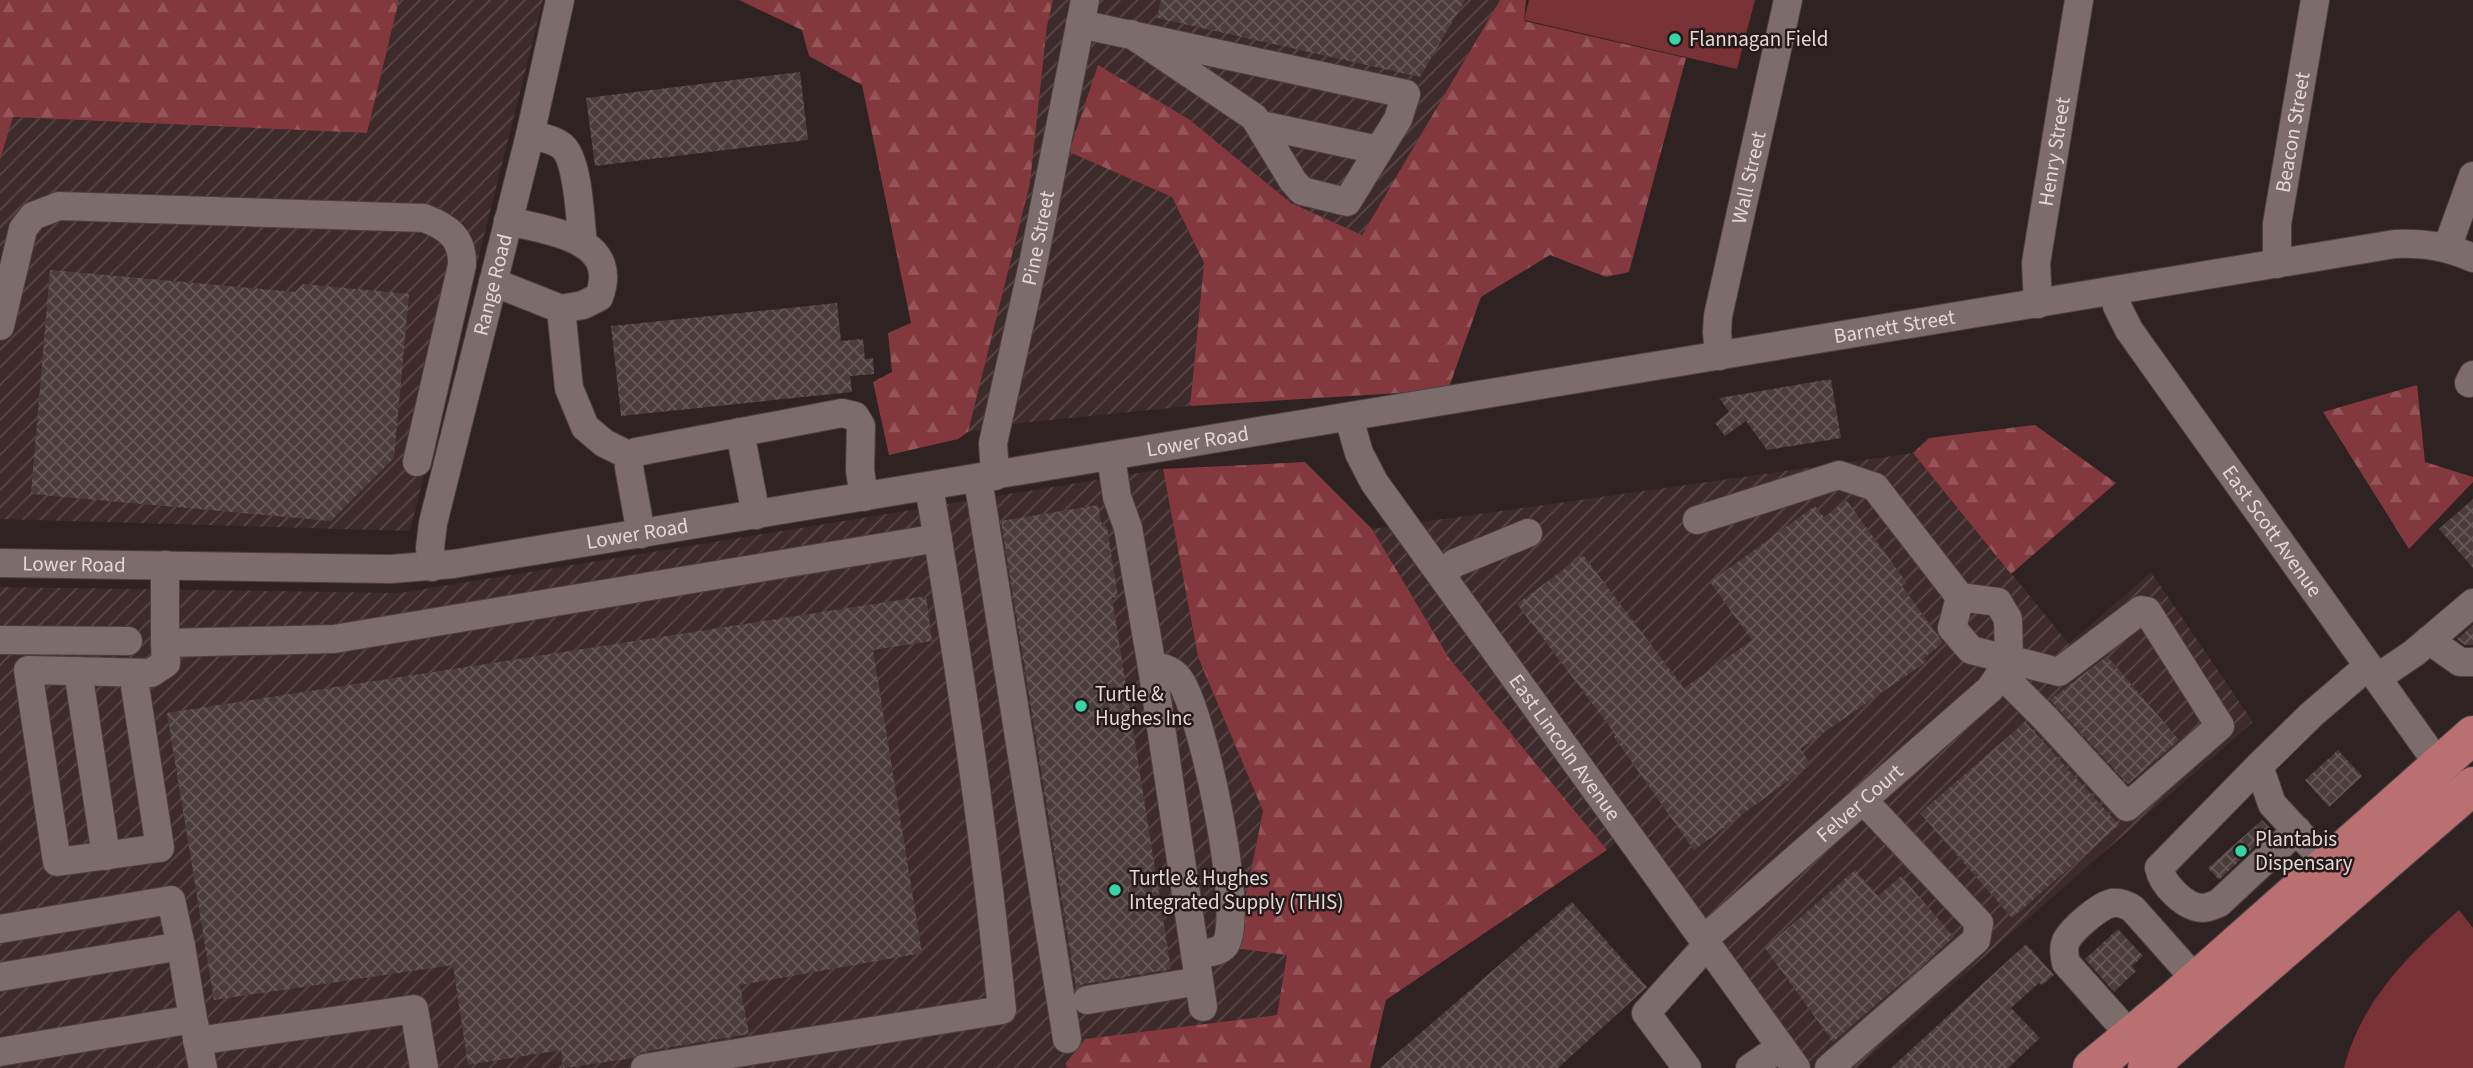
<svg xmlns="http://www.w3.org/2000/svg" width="2473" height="1068" viewBox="0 0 2473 1068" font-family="'Source Sans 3',sans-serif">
  <defs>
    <pattern id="industrial-furrows" width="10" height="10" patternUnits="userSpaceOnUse" patternTransform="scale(1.75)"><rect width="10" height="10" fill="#3d2a2a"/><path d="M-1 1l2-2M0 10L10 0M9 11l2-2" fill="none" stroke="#594848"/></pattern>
    <pattern id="forest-firs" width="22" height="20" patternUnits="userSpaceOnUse" patternTransform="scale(1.75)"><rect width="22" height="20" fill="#83383d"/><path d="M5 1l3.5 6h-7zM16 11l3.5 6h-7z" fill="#945458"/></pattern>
    <pattern id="building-cross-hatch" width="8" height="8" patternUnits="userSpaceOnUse" patternTransform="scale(1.75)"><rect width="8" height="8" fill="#4c3d3d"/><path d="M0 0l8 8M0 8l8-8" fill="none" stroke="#665858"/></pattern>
  </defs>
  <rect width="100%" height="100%" fill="#2f2222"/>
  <path fill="url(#industrial-furrows)" d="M399 0H543L410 531 0 519V160L13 117 367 133Z
    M1053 0H1500L1362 235 1291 203 1190 120 1070 152 1172 197 1204 263 1190 406 1021 423 968 432 1030 183 1047 26Z
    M1913 453 2069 644 2151 572 2253 722 1857 1068H1787L1624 836 1607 850 1449 658 1372 529Z
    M1163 469 1198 657 1263 811 1235 947 1288 955 1277 1015 1085 1039 1065 1064 1069 1068H0V587L400 593Z"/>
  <path fill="url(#forest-firs)" d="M0 0H399L367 133 13 117 0 160Z
    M739 0H1053L1047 26 1030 183 968 432 958 439 889 455 873 382 892 372 888 333 911 323 862 85 809 56 802 30Z
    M1500 0H1526L1524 21 1686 58 1629 272 1606 277 1550 255 1481 297 1448 390 1190 406 1204 263 1172 197 1069 152 1098 65 1190 120 1291 203 1362 235Z
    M2417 385 2425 462 2473 477V482L2409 549 2323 412Z
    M2035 425 2116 483 2011 574 1913 453 1929 438Z
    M1305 462 1372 529 1449 658 1607 850 1386 1000 1370 1068H1069L1065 1064 1085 1039 1277 1015 1287 955 1235 948 1263 811 1198 657 1163 469Z"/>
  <path fill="#783135" d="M1529 0H1755L1737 69 1524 20Z
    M2459 910 2473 928V1068H2344C2361 1001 2409 954 2459 910Z"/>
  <path fill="url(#building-cross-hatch)" d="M1161 0H1465L1420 77 1157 18Z
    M800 72 808 140 595 166 586 98Z
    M50 270 295 292 303 284 409 294 394 458 331 521 31 494Z
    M837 303 841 341 863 339 865 359 873 358 874 374 850 376 852 392 621 416 611 326Z
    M1831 379 1841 438 1767 450 1746 421 1725 436 1715 423 1729 412 1719 398Z
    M2473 499V568L2439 529Z
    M1847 501 1907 583 1902 586 1943 643 1924 658 1926 662 1800 749 1811 764 1694 850 1614 737 1616 735 1517 604 1583 555 1684 688 1752 640 1710 582 1815 506 1824 517Z
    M1098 505 1101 522 1107 527 1118 597 1112 598 1171 969 1084 984 1076 987 1001 521Z
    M926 596 932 641 873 650 922 953 740 985 749 1034 642 1052 633 1058 565 1068H563L561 1050 468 1065 453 965 214 1000 167 713Z
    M2473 625V645H2465L2457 639Z
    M2107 656 2179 740 2128 784 2050 700Z
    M2025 722 2119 825 2012 918 1920 813Z
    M2338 750 2362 776 2329 807 2305 780Z
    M2262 820 2272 830 2219 880 2208 868Z
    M1855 870 1878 896 1901 876 1954 937 1833 1042 1765 948Z
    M1572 902 1647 987 1558 1068H1380Z
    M2118 929 2143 956 2132 966 2136 971 2114 992 2085 959Z
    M2026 944 2054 975 2042 985 2039 983 2011 1008 2040 1038 2008 1068H1891Z"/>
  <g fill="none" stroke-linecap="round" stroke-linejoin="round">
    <g stroke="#4c4040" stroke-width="30">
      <g id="minor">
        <path d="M1080 24 1406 94 1398 119 1347 202 1302 191 1293 181 1254 117 1131 34"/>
        <path d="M1261 125 1378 150"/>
        <path d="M530 135C540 137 553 139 562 146 579 160 580 222 583 244"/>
        <path d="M2447 248 2473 176"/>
        <path id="s1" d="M2277 264V224L2315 0"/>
        <path d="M493 282 561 309 583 305 599 297C621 238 549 231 508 221"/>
        <path id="s2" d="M2114 291 2117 306 2129 330 2439 765"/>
        <path id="s3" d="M2038 304 2036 263 2079 0"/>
        <path d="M561 309 569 388 585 427 604 443 632 457"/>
        <path d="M0 326 23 229 33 216 59 206 424 218C448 227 463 238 462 265L417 462"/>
        <path id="s4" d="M1719 356 1717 332 1718 316 1788 0"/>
        <path d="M2469 383 2473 375"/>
        <path id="s5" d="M1349 418 1359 453 1374 482 1796 1068"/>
        <path d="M740 432 756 515"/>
        <path d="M1111 457 1117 497 1128 528 1152 667 1203 1007"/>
        <path id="s6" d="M995 476 993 443 1033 264 1085 0"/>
        <path d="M978 479 1067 1039"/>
        <path d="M1697 520 1839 475 1875 487 1960 597"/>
        <path d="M641 534 629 467 630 458 636 452 842 413 855 416 861 426 860 470 864 497"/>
        <path id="s7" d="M0 563 391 569 453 564 2395 244C2423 243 2447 246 2473 258"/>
        <path d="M165 565V643L334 639 938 538"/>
        <path id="s8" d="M432 567 430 548 433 523 530 135 560 0"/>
        <path d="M1441 574 1455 563 1528 533"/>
        <path d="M0 640 128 641"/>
        <path d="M2429 640 2460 662H2473"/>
        <path d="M1152 667C1163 667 1172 669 1179 679 1202 708 1246 917 1225 945 1219 953 1204 953 1195 955"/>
        <path d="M78 671 106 856"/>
        <path d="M133 673 160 848 57 862 28 670 151 673 166 663 165 643"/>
        <path d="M2000 673 2045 718 2127 807 2220 726 2147 611 2141 610 2059 672 1971 650 1952 628 1960 597 1998 602 2008 619 2009 661"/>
        <path d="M2377 678 2414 653 2473 603"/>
        <path d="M2259 766 2311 715 2368 666"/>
        <path d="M2297 830 2219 903C2214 905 2208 908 2203 908 2185 908 2162 884 2159 868L2259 766 2272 804 2328 864"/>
        <path d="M0 929 171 900 181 946 193 1019 0 1052"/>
        <path id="s9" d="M1703 940 1990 689 2009 661"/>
        <path d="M0 977 181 946"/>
        <path d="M1087 1000 1199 981"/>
        <path d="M194 1023 203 1068"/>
        <path d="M2131 1036 2066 963C2064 955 2063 948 2066 941 2072 929 2099 906 2112 903 2120 902 2127 905 2133 909L2197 981"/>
        <path d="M197 1041 414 1009 424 1068"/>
        <path d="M645 1068 1002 1010C985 835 959 661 929 487"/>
        <path d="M1687 1068 1646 1013 1707 945"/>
        <path d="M1750 1068 1781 1047"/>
        <path d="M1829 1068 1976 940 1979 923 1863 800"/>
      </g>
    </g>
    <g stroke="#4c4040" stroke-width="40">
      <path id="highway" d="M2092 1068 2173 1001 2473 735
        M2147 1068 2473 786"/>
    </g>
    <use href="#minor" stroke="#7c6c6c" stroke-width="28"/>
    <use href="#highway" stroke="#ba6f71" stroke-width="38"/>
  </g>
  <g fill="#36d4a7" stroke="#251919" stroke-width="2.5">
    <circle cx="1675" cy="39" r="7"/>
    <circle cx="1081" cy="706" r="7"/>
    <circle cx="2241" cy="851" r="7"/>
    <circle cx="1115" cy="890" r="7"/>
  </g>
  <g text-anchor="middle" stroke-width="5" stroke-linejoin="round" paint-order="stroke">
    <g font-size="21" fill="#e1d8d7" stroke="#251919" text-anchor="start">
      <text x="1689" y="46">Flannagan Field</text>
      <text x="1095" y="701">Turtle &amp;<tspan x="1095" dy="24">Hughes Inc</tspan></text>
      <text x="2255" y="846">Plantabis<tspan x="2255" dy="24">Dispensary</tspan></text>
      <text x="1129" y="885">Turtle &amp; Hughes<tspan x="1129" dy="24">Integrated Supply (THIS)</tspan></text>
    </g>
    <g font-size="21" fill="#e1d8d7" stroke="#251919">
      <text dy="7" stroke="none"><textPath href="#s1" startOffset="133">Beacon Street</textPath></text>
      <text dy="7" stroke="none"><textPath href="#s3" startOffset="154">Henry Street</textPath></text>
      <text dy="7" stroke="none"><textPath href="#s4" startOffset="182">Wall Street</textPath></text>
      <text dy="7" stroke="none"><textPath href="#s6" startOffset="243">Pine Street</textPath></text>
      <text dy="7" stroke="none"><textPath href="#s8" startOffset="290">Range Road</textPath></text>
      <text dy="7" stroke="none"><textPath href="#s7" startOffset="1914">Barnett Street</textPath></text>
      <text dy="7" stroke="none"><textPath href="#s7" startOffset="1208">Lower Road</textPath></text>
      <text dy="7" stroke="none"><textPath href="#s2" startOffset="289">East Scott Avenue</textPath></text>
      <text dy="7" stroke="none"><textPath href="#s7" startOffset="640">Lower Road</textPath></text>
      <text dy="7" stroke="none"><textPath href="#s7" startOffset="74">Lower Road</textPath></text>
      <text dy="7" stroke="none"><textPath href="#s5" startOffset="396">East Lincoln Avenue</textPath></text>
      <text dy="7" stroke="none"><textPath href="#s9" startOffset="208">Felver Court</textPath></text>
    </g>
  </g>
</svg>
